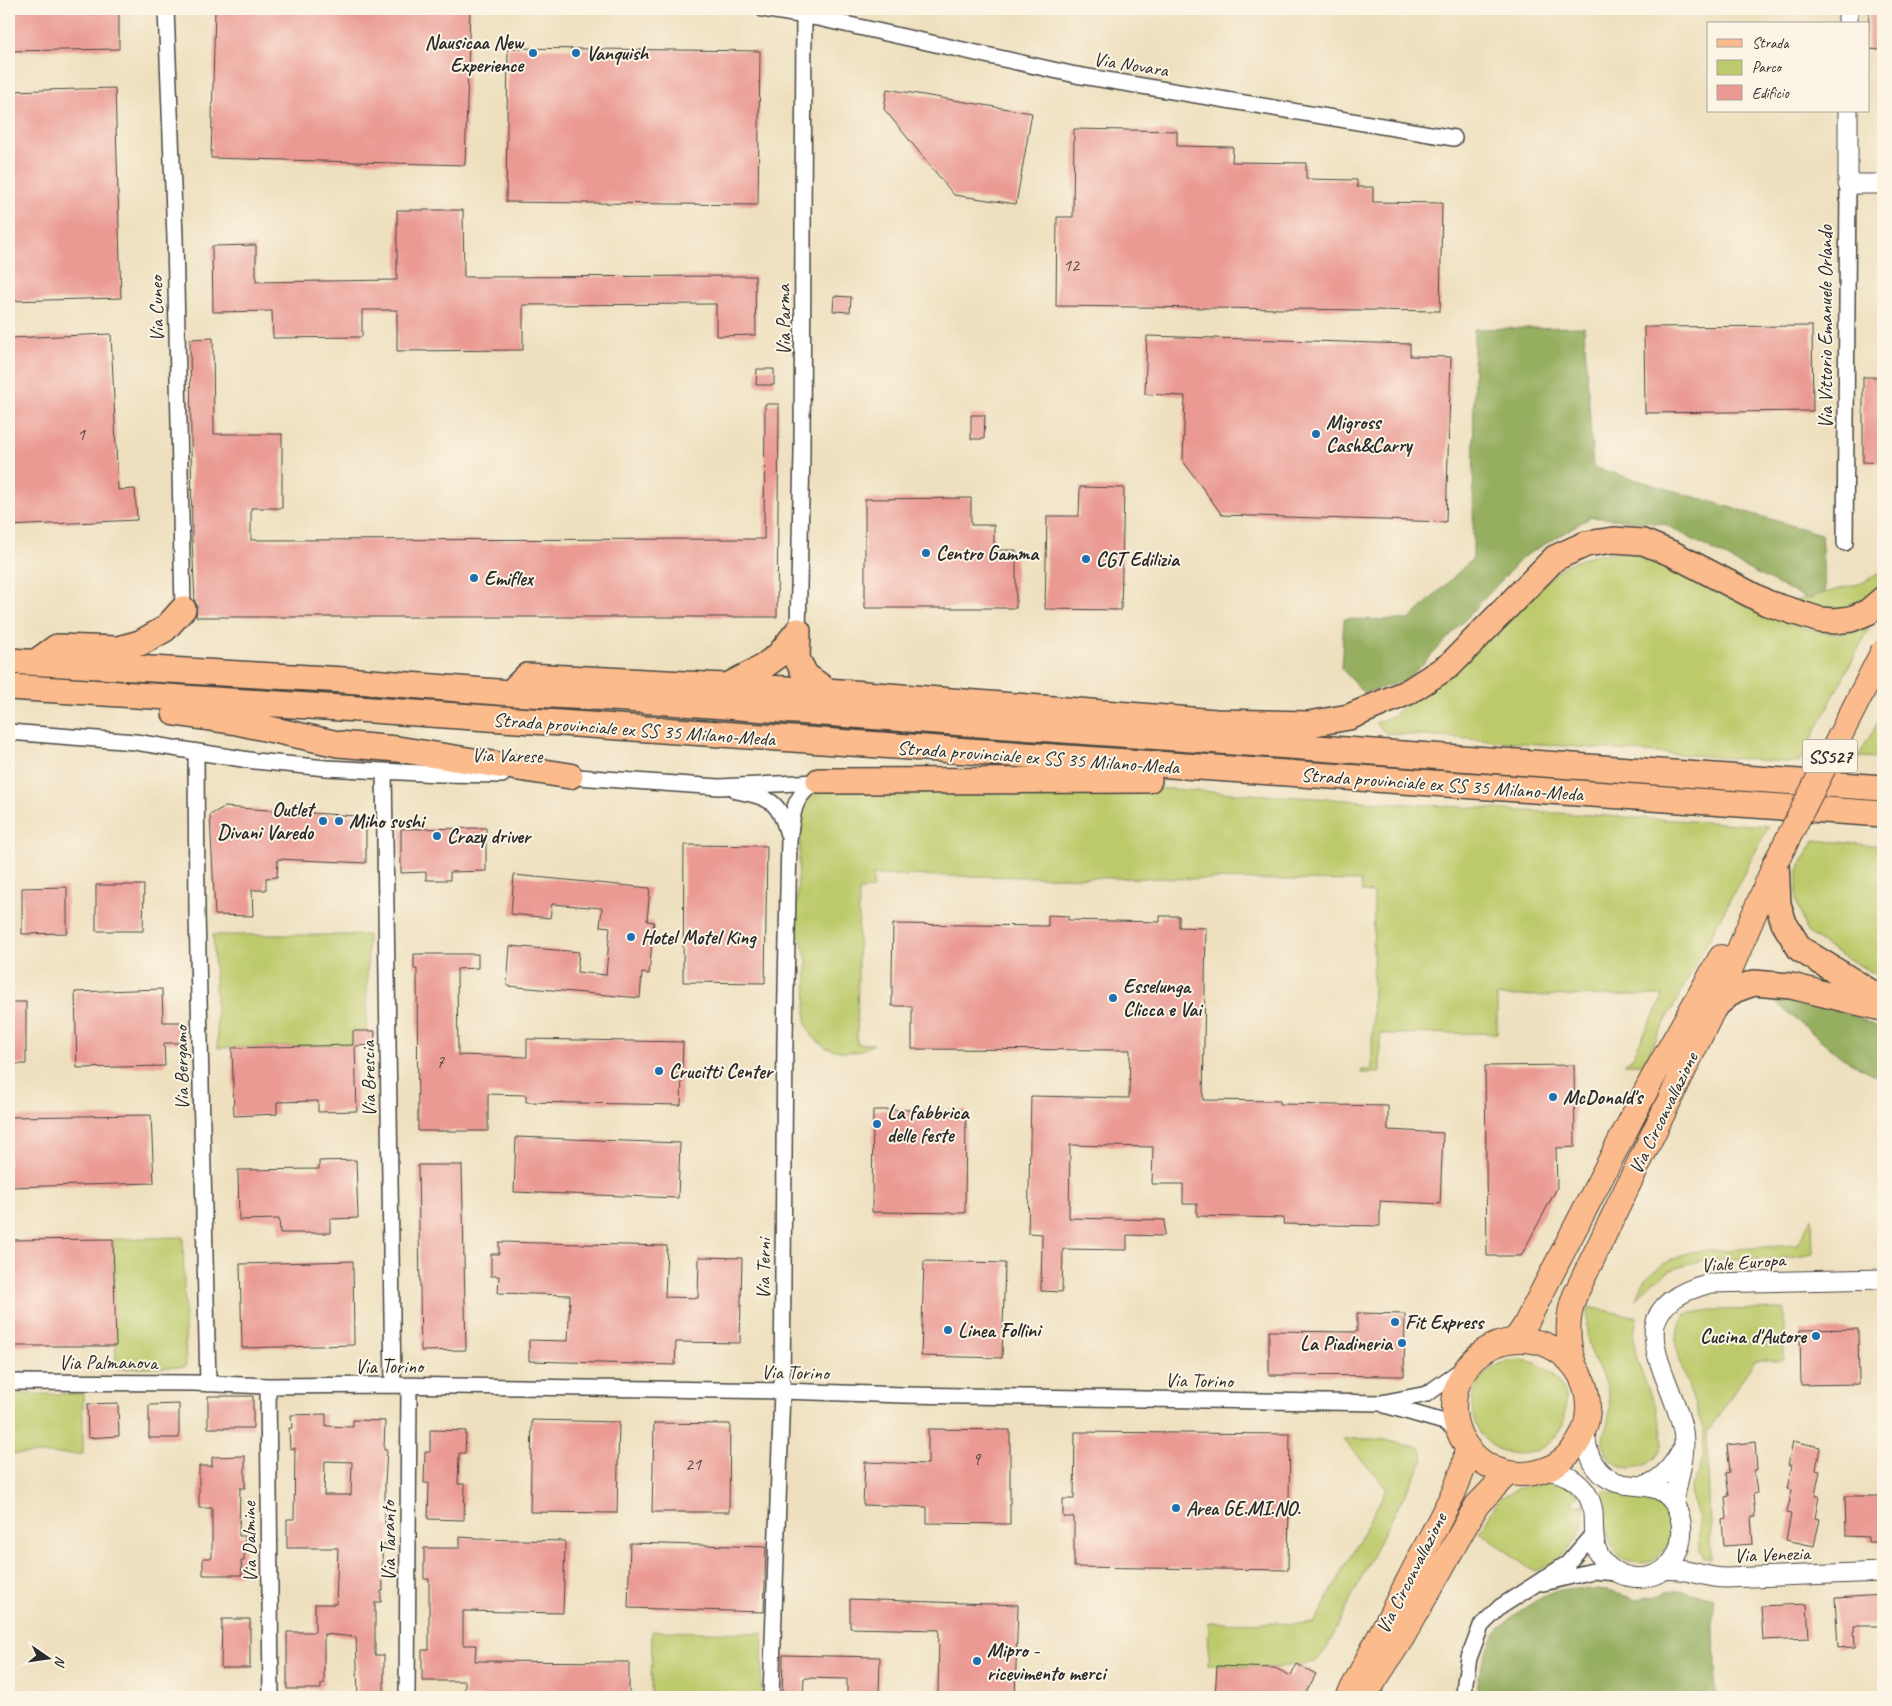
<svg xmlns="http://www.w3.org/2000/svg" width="1892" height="1706" viewBox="0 0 1892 1706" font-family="Caveat,sans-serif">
  <rect width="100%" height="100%" fill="#fcf5e5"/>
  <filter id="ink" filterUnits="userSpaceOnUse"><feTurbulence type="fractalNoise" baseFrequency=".02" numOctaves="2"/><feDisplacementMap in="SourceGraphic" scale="10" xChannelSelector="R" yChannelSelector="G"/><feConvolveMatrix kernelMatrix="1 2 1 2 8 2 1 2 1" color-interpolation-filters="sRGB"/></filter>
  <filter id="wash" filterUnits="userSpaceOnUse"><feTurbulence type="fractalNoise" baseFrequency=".0096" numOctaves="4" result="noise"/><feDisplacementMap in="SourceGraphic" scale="20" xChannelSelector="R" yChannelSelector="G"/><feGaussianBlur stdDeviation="1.12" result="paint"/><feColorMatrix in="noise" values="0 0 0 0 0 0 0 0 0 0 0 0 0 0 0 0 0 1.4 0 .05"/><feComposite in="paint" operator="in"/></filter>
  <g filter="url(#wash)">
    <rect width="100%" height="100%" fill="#eee0bf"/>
    <path fill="#bdca6c" stroke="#747a4c" d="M1618 552 1645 555 1671 565 1762 611 1804 628 1836 634 1869 628 1799 763 1386 733 1375 723 1393 716 1565 565 1592 555Z
      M1883 571V591L1838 614 1783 604 1862 583Z
      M1883 713V758L1858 757Z
      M1152 788 1769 826 1643 1064H1624L1632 1058 1664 995 1497 996V1033L1380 1034V1073H1361L1362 1070H1372L1374 893 1362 892 1361 881 873 875V889L859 890 857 1044H874L858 1052H844L826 1048 813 1037 806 1024 807 960 802 943 795 929 802 812C808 796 811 794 827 790Z
      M1814 840 1883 846V979L1826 946 1806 931 1796 900 1798 870Z
      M213 935H368L366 1045 218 1048Z
      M1812 1217 1813 1254C1745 1270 1691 1236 1636 1299L1645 1279 1663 1264 1690 1252 1797 1245Z
      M183 1237 186 1367 116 1369 113 1239Z
      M1589 1307 1637 1317C1634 1331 1633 1345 1637 1359 1643 1382 1669 1428 1661 1449 1657 1459 1648 1465 1638 1467 1626 1470 1612 1465 1606 1454 1599 1441 1605 1433 1608 1421 1610 1413 1610 1405 1609 1398 1606 1377 1592 1361 1588 1341 1586 1329 1587 1318 1589 1307Z
      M1784 1309V1360H1755L1707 1433 1711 1559 1704 1558 1700 1551 1699 1519 1692 1499 1691 1487 1698 1473 1703 1454 1704 1432 1682 1368 1675 1341 1681 1321 1686 1314 1710 1310Z
      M1472 1407a47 47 0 1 1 94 0a47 47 0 1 1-94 0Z
      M9 1394H83V1454H9Z
      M1343 1439H1379L1420 1448 1424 1459 1379 1542 1324 1654 1315 1662 1275 1668 1208 1665 1209 1622 1314 1624 1387 1488Z
      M1548 1483 1566 1485 1580 1495 1573 1501 1577 1507 1584 1503C1585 1542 1568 1555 1535 1572L1480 1532 1499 1499 1518 1488Z
      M1605 1491C1616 1494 1653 1503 1660 1509 1684 1532 1663 1572 1631 1561 1627 1560 1623 1559 1620 1557 1605 1541 1605 1515 1599 1496Z
      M652 1631 763 1633 761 1697H651Z"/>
    <path fill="#96ae60" stroke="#606c46" d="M1584 327 1593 467 1821 534 1825 592 1808 599 1757 574 1664 524 1591 517 1523 557 1431 656 1405 681 1364 693 1341 668 1344 619 1409 620 1473 558 1474 329Z
      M1784 994 1849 1014 1883 1029V1080L1841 1057 1774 1001 1760 999Z
      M1573 1588 1609 1591 1635 1599 1658 1596 1666 1592 1682 1590 1713 1598 1716 1697H1477C1477 1677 1483 1655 1493 1638 1504 1620 1535 1599 1554 1592 1560 1589 1567 1589 1573 1588Z"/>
    <g id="blocks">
      <path fill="#ea9a93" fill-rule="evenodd" d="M9 9H119V49L9 51Z
        M215 9H470L465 165 211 158Z
        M1869 9H1883V50L1868 49Z
        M508 48 760 51 758 205 506 202Z
        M115 88 121 298 9 301V91Z
        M887 89 1032 113 1016 204 954 195 884 109Z
        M1074 129 1177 131V146L1233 147 1232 162 1306 163V179L1357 180V187H1373V202L1442 203 1440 311 1056 306 1057 217H1073Z
        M397 210H463L464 277 755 276 756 335 716 336V304L523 305V350L397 351V310H362V337L273 338 272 311 213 312 212 246 256 245V282L397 280Z
        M834 296 851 297 850 312 833 311Z
        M1812 326 1813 411 1645 413 1644 327Z
        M111 334 118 490 135 489 137 520 9 526V338Z
        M1147 336 1410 344V356L1451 357 1446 522 1222 515 1183 461 1185 396 1145 394Z
        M213 338 214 434H282V508H251V540L764 539 765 404H779L777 617H196L197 605 195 602 192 540 190 339Z
        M757 369H774V385H756Z
        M1863 377H1883V463L1863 462Z
        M971 415H985L984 439H971Z
        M1080 487 1124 488 1121 610 1045 609 1047 516H1079Z
        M971 498V525H994V550H1016V608H865V499Z
        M224 807 356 816 366 826V863L278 859 277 877 266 878V890H252L253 916 215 915 210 815Z
        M486 828V871L450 872V880H426V872L401 873V829Z
        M684 845 767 846 765 983 683 982Z
        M514 875 650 888 647 921 654 922 649 974 642 973 640 998 507 986 510 946 579 952 577 972 606 975 610 927 600 926 602 908 552 904 550 918 511 914Z
        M96 885H144L143 931H96Z
        M67 887V933L22 934V888Z
        M1048 915 1068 916V920L1160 922V916H1179V927L1206 928 1203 1100 1280 1101V1104L1388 1106V1130L1443 1133 1440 1204 1380 1201V1226L1283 1224 1284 1218 1197 1216V1204H1183V1184H1152L1153 1147 1070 1145 1069 1218 1165 1220 1164 1236 1127 1235V1250L1063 1249 1062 1292 1041 1291 1042 1234 1028 1233 1031 1096 1129 1098 1130 1050 912 1049V1006H892V975L893 924 1048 926Z
        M414 954H478V968L457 969 458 1055 527 1057V1039L683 1042 681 1105 526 1102V1095L488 1094V1131H418L417 969H414Z
        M162 989 163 1022H183V1043H164L165 1066 77 1068 75 992Z
        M9 1002H26V1064H9Z
        M353 1031H375L374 1045 355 1046 357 1111 318 1112V1101L277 1102V1114L234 1116 232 1048 353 1045Z
        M1574 1065 1575 1147 1556 1148 1557 1188 1521 1256H1487L1485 1066Z
        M873 1110H966L965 1213 872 1212Z
        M151 1115 154 1183 9 1187V1117Z
        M516 1137 680 1143 678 1198 514 1192Z
        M356 1160 358 1218 330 1219V1233H280L279 1219 239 1220 238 1170 319 1169V1161Z
        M418 1165H462L466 1350 421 1351Z
        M113 1239 116 1346H9V1240Z
        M499 1242 667 1246 665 1297 698 1298 699 1257 742 1258 740 1343 676 1342 675 1365 529 1361V1340L568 1341 570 1295 498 1293 499 1276H491V1254H499Z
        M353 1261 354 1345 242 1348 240 1264Z
        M924 1261 1005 1263 1002 1358 921 1356Z
        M1357 1313 1405 1314 1404 1376 1269 1375V1331L1357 1332Z
        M1858 1329 1859 1384 1801 1385 1800 1330Z
        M208 1396H253V1428H208Z
        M118 1403 119 1436 88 1438 87 1404Z
        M179 1404V1438H149V1405Z
        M326 1414V1426L353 1427V1420L385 1421 384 1450H387L385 1482V1525H389V1545H382L383 1591H381V1602H375V1655H384V1693L358 1694 356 1637 324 1634V1684H321V1689H287V1632H315V1604H336L338 1548H287V1519H294L295 1448 290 1449 289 1428H292L291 1415ZM325 1461 352 1462 351 1495H324Z
        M532 1420 619 1422 617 1513 530 1512Z
        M654 1423 730 1424 729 1512H652Z
        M928 1429 1010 1430V1524L927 1523V1507L863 1505 865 1462 928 1464Z
        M430 1430 466 1431 465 1453H459L458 1484H465L464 1520 428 1519 429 1483H424L425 1452H430Z
        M1075 1432 1290 1434 1288 1570 1074 1567V1517H1063V1499H1074Z
        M1793 1441 1820 1447 1816 1470 1820 1471 1815 1495 1819 1496 1815 1518 1820 1519 1814 1546 1786 1540 1791 1514 1787 1513 1792 1490 1787 1489 1792 1465H1788Z
        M1755 1442 1757 1470H1754L1757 1493 1753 1494 1755 1517H1751L1753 1544 1724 1546 1722 1520 1727 1519 1725 1497 1729 1496 1726 1473 1730 1472 1727 1445Z
        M245 1456V1488H240L239 1536H245L244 1561H241L242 1575H203V1558H212V1508H199V1466H212V1457Z
        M1845 1496H1882L1883 1542H1868V1537L1846 1536Z
        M460 1537 474 1538V1539L565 1541 563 1613 463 1611V1645H476L475 1661 629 1662V1697H465V1681H422V1650H429V1579H424V1548H460Z
        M630 1543 766 1547 764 1612 628 1608Z
        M1883 1595V1623H1879V1626H1854L1855 1647 1838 1648 1835 1598Z
        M850 1599 1018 1605 1015 1697H938L939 1630 850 1628Z
        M1807 1604 1809 1638 1763 1640 1761 1606Z
        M222 1619H250V1668H221Z
        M783 1655 880 1657 879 1697H847V1679L804 1678 803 1697H782Z
        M1297 1664 1316 1674 1304 1697H1215L1217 1666 1275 1668 1291 1676Z"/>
    </g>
  </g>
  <g filter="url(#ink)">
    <use href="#blocks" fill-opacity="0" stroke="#484641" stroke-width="1"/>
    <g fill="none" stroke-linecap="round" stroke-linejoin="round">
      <g stroke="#484641" stroke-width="18">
        <path id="minor" d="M166 9 175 238 183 609
          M763 9 818 18 1076 75 1454 138
          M1845 543 1848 184
          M798 631 802 453 804 9
          M9 732 135 742 255 761 326 768 439 774 502 775
          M196 752 197 912 208 1384
          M384 771 393 1385
          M563 776 719 787 817 782
          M737 791C770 798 779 800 788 835
          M9 1382 193 1383 268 1386 393 1385 782 1391 903 1395 1381 1403 1427 1394 1471 1363
          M268 1386 271 1697
          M1385 1405 1444 1422 1459 1431
          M1543 1583 1593 1571 1617 1573
          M407 1697 409 1386
          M771 1697 782 1391 785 1038 789 840C793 813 792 795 819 781
          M1464 1697 1465 1682 1469 1658 1481 1626 1500 1607 1568 1563 1594 1533"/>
      </g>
      <g stroke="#484641" stroke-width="21">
        <path id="tertiary" d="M1848 24V9
          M1848 111V184H1883
          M1543 1470C1568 1471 1591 1488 1593 1513 1594 1527 1592 1542 1599 1555 1612 1580 1651 1586 1670 1564 1689 1542 1685 1502 1657 1489 1646 1485 1634 1486 1623 1484 1594 1478 1585 1452 1585 1426
          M1642 1486C1659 1483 1673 1466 1681 1451
          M1674 1503C1677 1479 1687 1456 1683 1431 1671 1371 1611 1308 1711 1283L1883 1279
          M1664 1570C1685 1567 1705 1578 1726 1578L1883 1572"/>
      </g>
      <g stroke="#484641" stroke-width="26">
        <path id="primary" d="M1515 1340 1524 1327 1651 1081 1721 957
          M1454 1407a67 67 0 1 1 134 0a67 67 0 1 1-134 0Z
          M1575 1367C1567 1344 1566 1318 1575 1295L1715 1006 1776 862
          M1348 1697 1454 1492 1464 1467 1467 1447
          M1364 1697 1402 1638 1477 1505 1508 1473"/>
      </g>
      <g stroke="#484641" stroke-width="28">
        <path id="trunk" d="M798 631 797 659 806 676 827 691
          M9 661 345 680 510 693 612 698 1883 788
          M36 662 57 647 118 649 140 643 165 629 183 609
          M729 685 760 669 779 655 798 631
          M9 687 357 709 1883 814
          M510 693 527 676 827 691 1216 722 1309 724 1349 717 1408 692 1450 665 1555 558 1586 544 1614 540 1643 542 1673 554 1767 603 1820 620 1835 621 1851 619 1868 612 1883 599
          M175 713 237 722 338 744 397 749 570 776
          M819 781 1149 780
          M1776 862 1778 904 1784 923 1800 949 1883 1000
          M1715 1006 1734 990 1754 983 1791 986 1882 1008"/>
      </g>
      <use href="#minor" stroke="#fff" stroke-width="15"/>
      <use href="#tertiary" stroke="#fff" stroke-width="19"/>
      <use href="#primary" stroke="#fbbb8c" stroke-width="24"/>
      <use href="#trunk" stroke="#fbbb8c" stroke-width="25"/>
      <g stroke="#484641" stroke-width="26" stroke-linecap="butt">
        <path id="primary-bridge" d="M1776 862 1883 651"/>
      </g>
      <use href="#primary-bridge" stroke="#fbbb8c" stroke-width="24"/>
    </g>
  </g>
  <g fill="#1f6fb2" stroke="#fcf5e5" stroke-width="2">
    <circle cx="533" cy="53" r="5"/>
    <circle cx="576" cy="53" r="5"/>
    <circle cx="1316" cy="434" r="5"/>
    <circle cx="926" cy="553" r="5"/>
    <circle cx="1086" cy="559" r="5"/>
    <circle cx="474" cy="578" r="5"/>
    <circle cx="323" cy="821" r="5"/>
    <circle cx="339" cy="821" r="5"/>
    <circle cx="437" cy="836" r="5"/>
    <circle cx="631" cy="937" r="5"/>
    <circle cx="1113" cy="998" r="5"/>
    <circle cx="659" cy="1071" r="5"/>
    <circle cx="1553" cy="1097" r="5"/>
    <circle cx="877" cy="1124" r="5"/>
    <circle cx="1395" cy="1322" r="5"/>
    <circle cx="948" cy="1330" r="5"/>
    <circle cx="1816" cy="1336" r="5"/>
    <circle cx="1402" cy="1343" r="5"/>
    <circle cx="1176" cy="1508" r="5"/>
    <circle cx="977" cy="1661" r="5"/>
  </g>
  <g text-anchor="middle" stroke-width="4" stroke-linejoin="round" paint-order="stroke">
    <g font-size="18" fill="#5b4745">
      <text x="1071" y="271">12</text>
      <text x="81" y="440">1</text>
      <text x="440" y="1068">7</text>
      <text x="976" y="1465">9</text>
      <text x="693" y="1470">21</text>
    </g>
    <rect fill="#fcf5e5" stroke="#6a6863" stroke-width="1" x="1802.5" y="739.5" width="55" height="33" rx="4"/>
    <g font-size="19" font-weight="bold" fill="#2b2b2b">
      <text x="1830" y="763">SS527</text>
    </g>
    <g font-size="20" font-weight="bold" fill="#2b2b2b" stroke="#fcf5e5" text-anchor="start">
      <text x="523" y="49" text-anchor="end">Nausicaa New<tspan x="523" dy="23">Experience</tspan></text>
      <text x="586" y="60">Vanquish</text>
      <text x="1326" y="429">Migross<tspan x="1326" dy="23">Cash&amp;Carry</tspan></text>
      <text x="936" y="560">Centro Gamma</text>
      <text x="1096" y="566">CGT Edilizia</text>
      <text x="484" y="585">Emiflex</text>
      <text x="313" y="816" text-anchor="end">Outlet<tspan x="313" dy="23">Divani Varedo</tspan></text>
      <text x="349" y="828">Miho sushi</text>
      <text x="447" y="843">Crazy driver</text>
      <text x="641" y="944">Hotel Motel King</text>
      <text x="1123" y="993">Esselunga<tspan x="1123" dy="23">Clicca e Vai</tspan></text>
      <text x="669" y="1078">Crucitti Center</text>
      <text x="1563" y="1104">McDonald's</text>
      <text x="887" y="1119">La fabbrica<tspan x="887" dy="23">delle feste</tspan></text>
      <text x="1405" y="1329">Fit Express</text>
      <text x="958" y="1337">Linea Follini</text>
      <text x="1806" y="1343" text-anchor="end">Cucina d'Autore</text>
      <text x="1392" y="1350" text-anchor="end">La Piadineria</text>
      <text x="1186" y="1515">Area GE.MI.NO.</text>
      <text x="987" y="1657">Mipro -<tspan x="987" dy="23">ricevimento merci</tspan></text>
    </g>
    <g font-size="20" fill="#2b2b2b" stroke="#fcf5e5">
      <text transform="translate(1131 64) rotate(9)" y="7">Via Novara</text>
      <text transform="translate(156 309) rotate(-91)" y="7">Via Cuneo</text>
      <text transform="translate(783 320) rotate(-90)" y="7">Via Parma</text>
      <text transform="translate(1825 327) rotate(-90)" y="7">Via Vittorio Emanuele Orlando</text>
      <text transform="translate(634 729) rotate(4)" y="7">Strada provinciale ex SS 35 Milano-Meda</text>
      <text transform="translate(507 755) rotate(1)" y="7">Via Varese</text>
      <text transform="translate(1038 757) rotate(4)" y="7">Strada provinciale ex SS 35 Milano-Meda</text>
      <text transform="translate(1442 784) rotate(4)" y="7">Strada provinciale ex SS 35 Milano-Meda</text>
      <text transform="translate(181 1068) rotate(-91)" y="7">Via Bergamo</text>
      <text transform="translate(368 1079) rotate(-91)" y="7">Via Brescia</text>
      <text transform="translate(1663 1113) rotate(-64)" y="7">Via Circonvallazione</text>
      <text transform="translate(1743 1262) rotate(-4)" y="7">Viale Europa</text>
      <text transform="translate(763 1269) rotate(-89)" y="7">Via Terni</text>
      <text x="108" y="1369">Via Palmanova</text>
      <text x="389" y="1373">Via Torino</text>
      <text transform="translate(795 1372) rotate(1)" y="7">Via Torino</text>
      <text transform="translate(1199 1380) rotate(1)" y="7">Via Torino</text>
      <text transform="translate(388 1541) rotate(-90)" y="7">Via Taranto</text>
      <text transform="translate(249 1542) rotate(-91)" y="7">Via Dalmine</text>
      <text transform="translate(1772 1554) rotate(-2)" y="7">Via Venezia</text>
      <text transform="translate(1411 1573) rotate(-63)" y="7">Via Circonvallazione</text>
    </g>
  </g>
  <rect width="1892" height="1706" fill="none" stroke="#fcf5e5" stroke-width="30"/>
  <rect x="1707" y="22" width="162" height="90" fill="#fcf5e5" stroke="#a8a49b"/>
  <rect x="1717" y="39" width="25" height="8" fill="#fbbb8c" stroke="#a8a49b"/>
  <text x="1752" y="48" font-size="15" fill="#2b2b2b">Strada</text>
  <rect x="1717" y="60" width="25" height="15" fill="#bdca6c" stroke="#a8a49b"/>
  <text x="1752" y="72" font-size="15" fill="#2b2b2b">Parco</text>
  <rect x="1717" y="85" width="25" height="15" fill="#ea9a93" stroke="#a8a49b"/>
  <text x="1752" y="98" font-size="15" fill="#2b2b2b">Edificio</text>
  <g transform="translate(48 1658) rotate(103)" stroke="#fcf5e5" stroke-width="4" paint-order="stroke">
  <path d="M0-4L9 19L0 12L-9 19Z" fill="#2b2b2b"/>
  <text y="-8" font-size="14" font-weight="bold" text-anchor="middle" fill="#2b2b2b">N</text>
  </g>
</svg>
